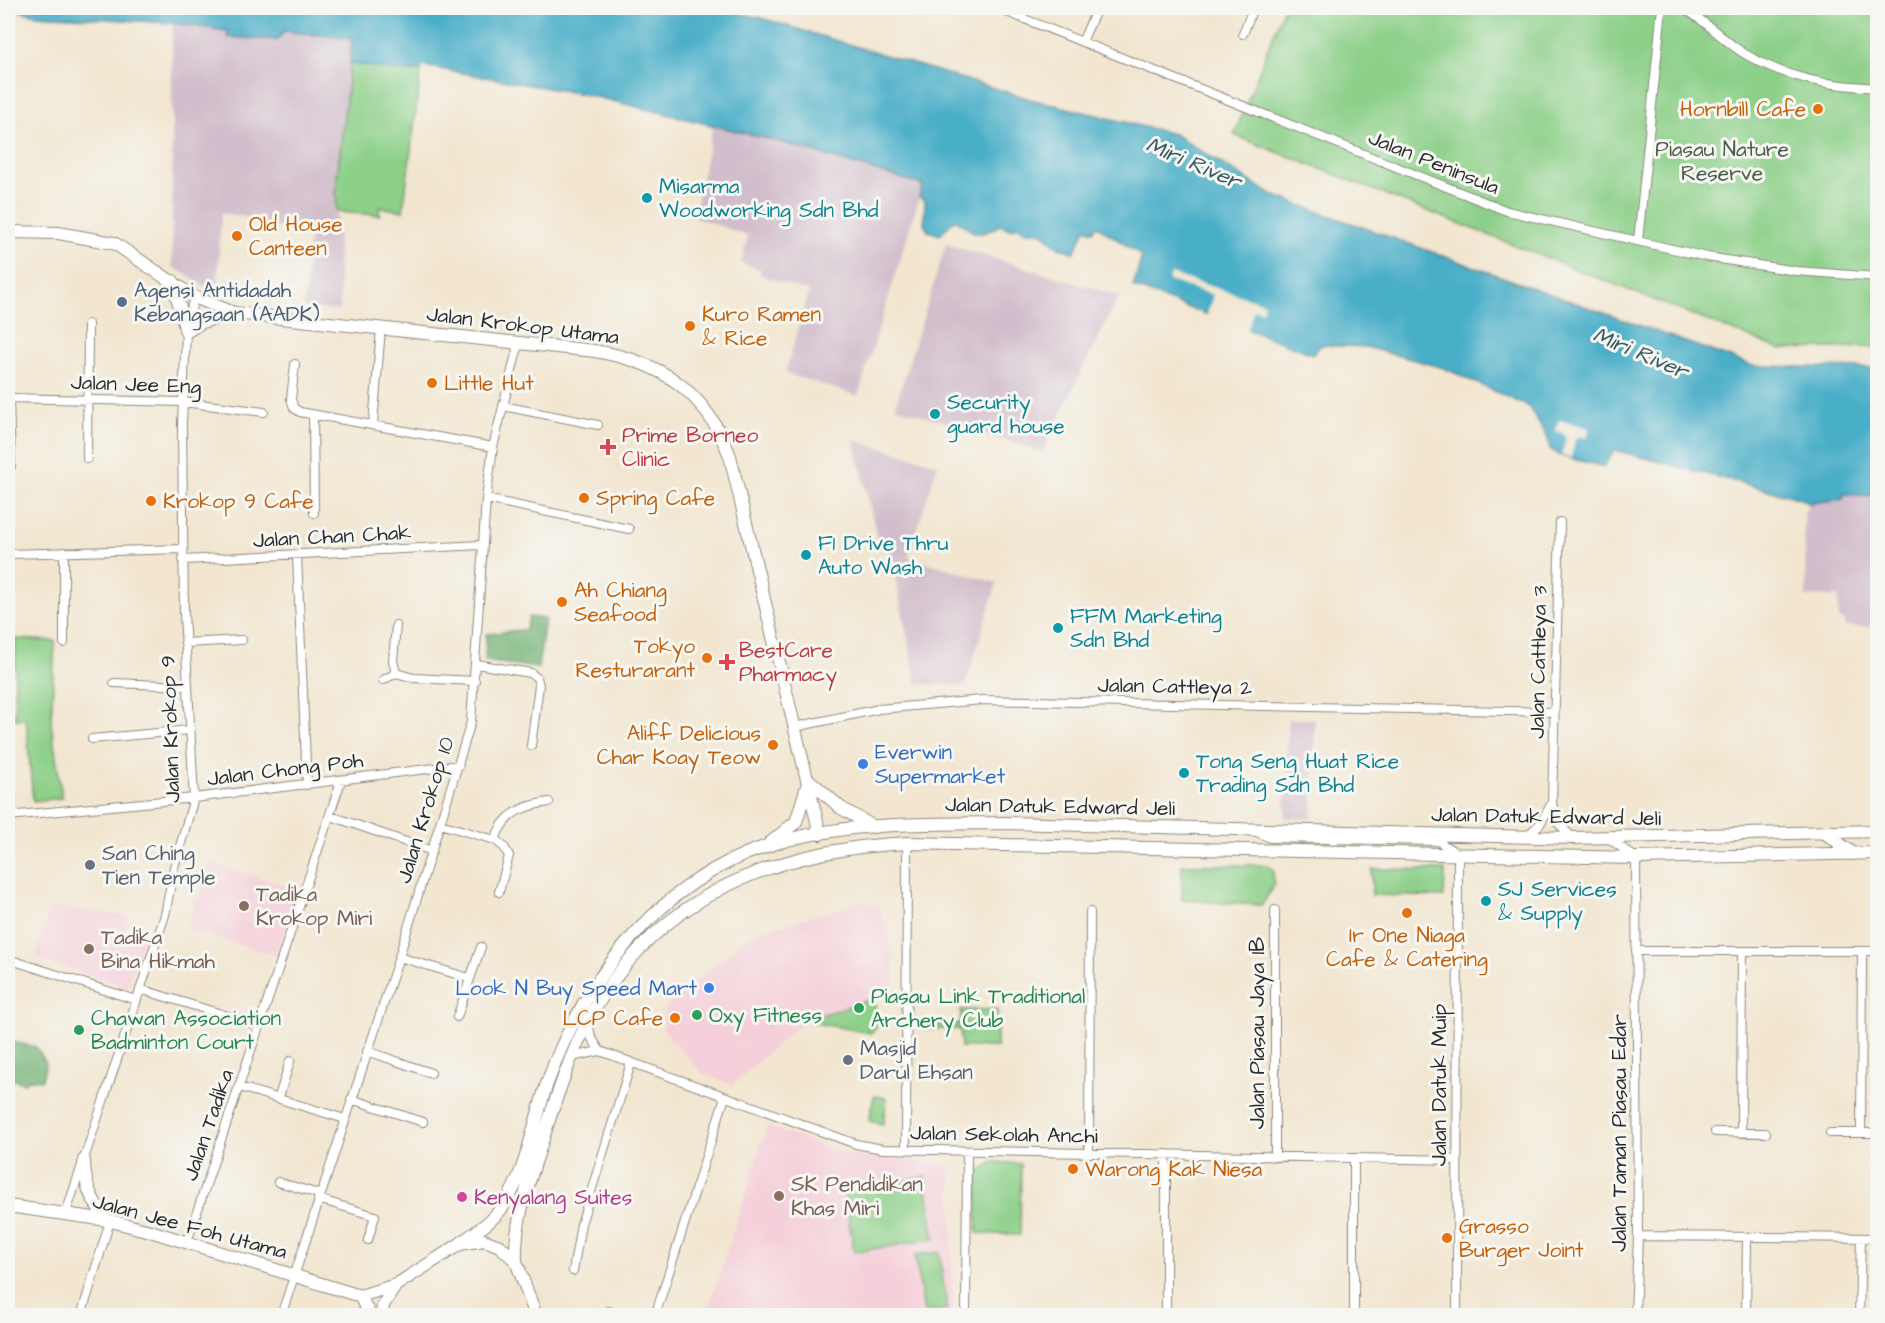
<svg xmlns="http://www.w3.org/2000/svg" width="1885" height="1323" viewBox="0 0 1885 1323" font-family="'Architects Daughter',sans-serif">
  <rect width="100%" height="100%" fill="#f6f6f2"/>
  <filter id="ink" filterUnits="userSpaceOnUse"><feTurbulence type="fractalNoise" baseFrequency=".0167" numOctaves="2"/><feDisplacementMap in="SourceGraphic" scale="12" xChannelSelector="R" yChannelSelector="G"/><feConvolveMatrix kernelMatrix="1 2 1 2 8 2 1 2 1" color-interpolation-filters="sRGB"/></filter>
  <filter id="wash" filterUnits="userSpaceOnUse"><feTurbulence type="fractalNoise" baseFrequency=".008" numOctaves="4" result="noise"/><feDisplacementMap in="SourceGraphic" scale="24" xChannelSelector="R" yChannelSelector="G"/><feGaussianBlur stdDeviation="1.35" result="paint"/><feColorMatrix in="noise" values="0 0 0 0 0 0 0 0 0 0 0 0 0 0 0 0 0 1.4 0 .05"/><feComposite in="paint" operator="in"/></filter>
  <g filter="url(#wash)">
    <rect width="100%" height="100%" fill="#f2e6d0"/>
    <path fill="#f5cfd9" d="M210 862 298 890 278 954 274 955 186 929Z
      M860 902 878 905 894 954V992L811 1018 785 1037 732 1085 702 1073 663 1030 666 1007 750 934Z
      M49 907 129 916 124 932 144 939 127 987 36 958Z
      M767 1126 845 1154 936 1163 952 1171 953 1315 706 1316Z"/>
    <path fill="#d1bdcb" d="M172 23 229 31 228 36 278 40 284 31 352 39 336 189 340 311 304 307 310 230 264 226V220L221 213 217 294 172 266Z
      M713 125 777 141 923 185 858 396 785 373 809 292 760 275 761 270 741 263 748 236 694 217Z
      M946 244 1119 296 1042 452 895 407Z
      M854 440 938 464 908 557 997 583 965 685 917 684 890 552 880 549Z
      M1844 494 1877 496V627H1845V620L1839 619 1838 596 1806 597 1804 515 1809 503 1842 499Z
      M1288 719H1315L1312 819 1285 818Z"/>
    <path fill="#8dd089" stroke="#5c7e5a" stroke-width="1.5" d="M1284 8H1877V347L1779 349 1234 135Z
      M350 63 393 70 421 71 403 211 379 207 380 215 337 212 336 189Z
      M15 639 55 641 51 722 62 798 33 801 26 719H15Z
      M1182 865H1266L1273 870 1274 885 1262 905 1182 900Z
      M1372 869 1445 870 1444 897 1372 895Z
      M875 998 876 1028 871 1033 810 1022 811 1018Z
      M961 1010H997V1047H961L960 1029H920V1024H961Z
      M874 1096 887 1098 883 1124 869 1121Z
      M993 1162 1021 1164 1020 1235 977 1233 978 1172Z
      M925 1177 935 1239 854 1252 844 1190Z
      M939 1252 947 1309 924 1312 915 1255Z"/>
    <path fill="#72b275" stroke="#4e6e50" stroke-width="1.5" d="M8 563 12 568 11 638H8Z
      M529 617 545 619 538 668 485 661 486 634C501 634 512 629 526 630Z
      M8 1041 36 1047 46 1063 42 1080 28 1079 25 1083 8 1078Z"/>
    <path fill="#49aec8" stroke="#3a6c7a" stroke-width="1.5" d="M8 8H711L758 17 1030 99 1174 134 1272 195 1753 366 1877 368V496L1844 494 1843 499 1809 503 1799 498 1614 450 1604 467 1561 456 1550 449 1547 436 1529 407 1444 368 1366 347 1321 345 1313 354 1133 287 1142 256 1097 226 1093 231 1086 228 1074 253C1068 249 1060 249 1056 245 1044 236 1046 229 1026 232L1019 226 1010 229 1000 225C976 239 976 234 955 219L940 235 928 231 924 223 925 200 919 197 923 185 777 141 588 95 422 66 421 71 393 70 350 63 352 39 284 31 278 40 228 37V31L172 23 36 15Z"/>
    <path fill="#f2e6d0" d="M1171 274 1264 303 1262 311 1254 309 1246 334 1206 318 1213 295 1169 281Z
      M1559 420 1589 428 1587 438 1581 436 1575 440 1571 458 1561 456 1566 438 1563 433 1556 431Z"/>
  </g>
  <g filter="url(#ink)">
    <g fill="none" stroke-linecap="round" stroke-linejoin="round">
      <g stroke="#8e887e" stroke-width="10">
        <path id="street" d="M997 8 1507 211 1707 257 1796 271 1878 277
          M1682 8C1705 19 1723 41 1745 54 1790 80 1827 85 1878 88
          M1243 34 1253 8
          M1082 42 1097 8
          M1638 241 1662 8
          M295 364 291 399 294 408 300 412 493 447
          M8 398 183 402 264 412
          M9 398 11 467
          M503 406 598 425
          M313 415 314 513
          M373 424 381 329
          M87 459 88 324
          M486 499 629 529
          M1560 522 1552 803 1557 822 1573 838
          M64 552V643
          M8 554 183 549
          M297 556 307 785
          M183 560 482 545
          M396 625 393 661 396 673 414 678 475 681
          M185 643 242 640
          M476 664 531 673 537 678 539 685 531 746
          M383 680 396 673
          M114 683 187 686
          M795 727 879 709 982 700 1555 712
          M92 739 190 730
          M8 816 194 798 459 765
          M331 816 432 851
          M440 824 495 840C504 813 522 806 549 802
          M1257 832 1270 838 1438 841 1458 854 1457 1316
          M1526 837 1540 824 1552 803
          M1608 838 1636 858 1638 1236 1635 1316
          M495 840 504 847 509 856 499 892
          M1275 910V1157
          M1636 951H1878
          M399 957 469 978
          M8 959 136 1000
          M140 989 260 1026
          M457 1017 481 947
          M588 1022 591 1037 600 1051 856 1144 883 1149 1457 1160
          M367 1051 431 1073
          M571 1057 600 1051
          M240 1087 345 1119
          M279 1097 290 1061
          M351 1099 423 1122
          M1715 1132 1766 1133
          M1741 1133 1742 951
          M1830 1133H1878
          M1861 1133 1862 951
          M906 1150 907 843
          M1089 1153 1090 912
          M1166 1154V1316
          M1354 1158V1316
          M278 1182 319 1194
          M318 1199 375 1216 368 1240
          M66 1213 165 915 174 867 194 798 184 613 182 424 186 332 194 297
          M1638 1236 1878 1238
          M187 1242 341 781
          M8 1269 10 1270
          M573 1271 581 1224 631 1063
          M608 1311 625 1316
          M81 1316 110 1221
          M281 1316 399 957 471 722 486 499 493 447 519 342
          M655 1316 725 1097
          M966 1316 967 1151
          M1746 1316 1747 1238
          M1859 1316 1861 1238"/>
      </g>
      <g stroke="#8e887e" stroke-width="14">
        <path id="secondary" d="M8 232 58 233 114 243 194 297 234 313 595 351C662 362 705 391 730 456L820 834
          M173 281 186 332 202 322 234 313
          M809 780 841 808 874 827
          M1825 833 1854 854
          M769 844 796 822 808 783
          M84 1160C84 1186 92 1200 107 1220
          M8 1206 107 1220 150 1231 360 1296
          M460 1244C475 1232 493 1221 504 1205 527 1172 534 1119 548 1081 584 979 660 881 767 846 843 821 927 824 1006 823L1573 838 1878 831
          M516 1261C514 1215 533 1172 546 1129 558 1093 570 1056 587 1023 652 898 772 850 907 843L1636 858 1878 853
          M360 1296 396 1285
          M360 1296 370 1316
          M382 1316 383 1305 396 1285 460 1244 484 1240 500 1246 516 1261 536 1316"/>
      </g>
      <use href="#street" stroke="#fff" stroke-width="8"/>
      <use href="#secondary" stroke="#fff" stroke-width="12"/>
    </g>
  </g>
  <g fill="#e8710a" stroke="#f6f6f2" stroke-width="2">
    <circle cx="1818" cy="109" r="6"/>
    <circle cx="237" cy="236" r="6"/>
    <circle cx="690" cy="326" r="6"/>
    <circle cx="432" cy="383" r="6"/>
    <circle cx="584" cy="498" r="6"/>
    <circle cx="151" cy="501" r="6"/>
    <circle cx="562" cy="602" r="6"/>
    <circle cx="707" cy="658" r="6"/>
    <circle cx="773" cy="745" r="6"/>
    <circle cx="1407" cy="913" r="6"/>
    <circle cx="675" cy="1018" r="6"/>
    <circle cx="1073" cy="1169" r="6"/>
    <circle cx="1447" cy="1238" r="6"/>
  </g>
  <g fill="#0f9aa8" stroke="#f6f6f2" stroke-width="2">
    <circle cx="647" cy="198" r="6"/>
    <circle cx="935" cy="414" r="6"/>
    <circle cx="806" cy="555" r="6"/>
    <circle cx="1058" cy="628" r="6"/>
    <circle cx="1184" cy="773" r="6"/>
    <circle cx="1486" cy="901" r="6"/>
  </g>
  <circle fill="#5c6f8a" stroke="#f6f6f2" stroke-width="2" cx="122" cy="302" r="6"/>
  <g fill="#e0444e" stroke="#f6f6f2" stroke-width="2">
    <path d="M605 438h6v6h6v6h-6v6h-6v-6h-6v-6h6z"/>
    <path d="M724 653h6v6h6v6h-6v6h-6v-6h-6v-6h6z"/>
  </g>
  <g fill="#3f7fe0" stroke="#f6f6f2" stroke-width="2">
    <circle cx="863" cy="764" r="6"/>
    <circle cx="709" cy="988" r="6"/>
  </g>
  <g fill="#6b7280" stroke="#f6f6f2" stroke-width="2">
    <circle cx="90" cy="865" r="6"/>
    <circle cx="848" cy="1060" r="6"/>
  </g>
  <g fill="#8d6e63" stroke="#f6f6f2" stroke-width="2">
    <circle cx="244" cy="906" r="6"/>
    <circle cx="89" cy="949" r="6"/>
    <circle cx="779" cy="1196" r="6"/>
  </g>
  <g fill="#2e9e5b" stroke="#f6f6f2" stroke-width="2">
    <circle cx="859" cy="1008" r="6"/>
    <circle cx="697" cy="1015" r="6"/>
    <circle cx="79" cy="1030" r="6"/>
  </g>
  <circle fill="#d1479c" stroke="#f6f6f2" stroke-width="2" cx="462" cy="1197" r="6"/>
  <g text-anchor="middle" stroke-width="6" stroke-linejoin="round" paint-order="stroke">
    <g font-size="21" fill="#c56008" stroke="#f6f6f2" text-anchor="start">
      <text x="1806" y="116" text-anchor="end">Hornbill Cafe</text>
      <text x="249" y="231">Old House<tspan x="249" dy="24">Canteen</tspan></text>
      <text x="702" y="321">Kuro Ramen<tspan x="702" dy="24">&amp; Rice</tspan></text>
      <text x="444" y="390">Little Hut</text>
      <text x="596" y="505">Spring Cafe</text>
      <text x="163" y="508">Krokop 9 Cafe</text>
      <text x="574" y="597">Ah Chiang<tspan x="574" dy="24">Seafood</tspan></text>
      <text x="695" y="653" text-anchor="end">Tokyo<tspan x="695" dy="24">Resturarant</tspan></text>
      <text x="761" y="740" text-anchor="end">Aliff Delicious<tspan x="761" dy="24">Char Koay Teow</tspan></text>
      <text x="1407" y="942" text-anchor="middle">Ir One Niaga<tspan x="1407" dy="24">Cafe &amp; Catering</tspan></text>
      <text x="663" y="1025" text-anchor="end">LCP Cafe</text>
      <text x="1085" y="1176">Warong Kak Niesa</text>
      <text x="1459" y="1233">Grasso<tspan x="1459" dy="24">Burger Joint</tspan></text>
    </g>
    <g font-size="21" fill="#485d47" stroke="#f6f6f2">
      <text x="1722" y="156">Piasau Nature<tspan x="1722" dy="24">Reserve</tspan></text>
    </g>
    <g font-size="21" fill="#2b2b2b" stroke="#f6f6f2">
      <text transform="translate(1434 162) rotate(22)" y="7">Jalan Peninsula</text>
      <text transform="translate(523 325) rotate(7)" y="7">Jalan Krokop Utama</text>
      <text transform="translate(136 384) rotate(2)" y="7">Jalan Jee Eng</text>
      <text transform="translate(332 536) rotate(-3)" y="7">Jalan Chan Chak</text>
      <text transform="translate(1538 662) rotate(-89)" y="7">Jalan Cattleya 3</text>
      <text transform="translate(1175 686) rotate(1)" y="7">Jalan Cattleya 2</text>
      <text transform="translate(170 729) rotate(-92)" y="7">Jalan Krokop 9</text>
      <text transform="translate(285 769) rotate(-7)" y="7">Jalan Chong Poh</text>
      <text transform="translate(1060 806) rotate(1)" y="7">Jalan Datuk Edward Jeli</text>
      <text transform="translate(425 810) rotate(-73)" y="7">Jalan Krokop 10</text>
      <text transform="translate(1546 816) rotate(1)" y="7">Jalan Datuk Edward Jeli</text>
      <text transform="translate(1257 1033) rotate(-90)" y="7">Jalan Piasau Jaya 1B</text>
      <text transform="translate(1439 1085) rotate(-90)" y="7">Jalan Datuk Muip</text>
      <text transform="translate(208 1125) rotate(-71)" y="7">Jalan Tadika</text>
      <text transform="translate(1619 1133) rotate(-90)" y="7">Jalan Taman Piasau Edar</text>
      <text transform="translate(1004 1134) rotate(1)" y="7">Jalan Sekolah Anchi</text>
      <text transform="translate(190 1226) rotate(15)" y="7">Jalan Jee Foh Utama</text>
    </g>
    <g font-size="21" fill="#0d838f" stroke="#f6f6f2" text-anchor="start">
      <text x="659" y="193">Misarma<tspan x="659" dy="24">Woodworking Sdn Bhd</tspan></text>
      <text x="947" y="409">Security<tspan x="947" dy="24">guard house</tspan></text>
      <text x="818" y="550">F1 Drive Thru<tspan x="818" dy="24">Auto Wash</tspan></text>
      <text x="1070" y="623">FFM Marketing<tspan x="1070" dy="24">Sdn Bhd</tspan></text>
      <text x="1196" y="768">Tong Seng Huat Rice<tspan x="1196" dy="24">Trading Sdn Bhd</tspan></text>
      <text x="1498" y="896">SJ Services<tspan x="1498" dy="24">&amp; Supply</tspan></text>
    </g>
    <g font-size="21" fill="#4e5e75" stroke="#f6f6f2" text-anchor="start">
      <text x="134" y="297">Agensi Antidadah<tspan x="134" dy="24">Kebangsaan (AADK)</tspan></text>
    </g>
    <g font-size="21" fill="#be3a42" stroke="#f6f6f2" text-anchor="start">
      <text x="622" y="442">Prime Borneo<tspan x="622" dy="24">Clinic</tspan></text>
      <text x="739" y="657">BestCare<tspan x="739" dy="24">Pharmacy</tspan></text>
    </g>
    <g font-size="21" fill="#366cbe" stroke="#f6f6f2" text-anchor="start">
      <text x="875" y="759">Everwin<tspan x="875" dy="24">Supermarket</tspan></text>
      <text x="697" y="995" text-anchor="end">Look N Buy Speed Mart</text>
    </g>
    <g font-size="21" fill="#5b616d" stroke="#f6f6f2" text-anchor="start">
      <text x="102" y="860">San Ching<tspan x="102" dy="24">Tien Temple</tspan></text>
      <text x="860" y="1055">Masjid<tspan x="860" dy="24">Darul Ehsan</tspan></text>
    </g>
    <g font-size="21" fill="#785e54" stroke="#f6f6f2" text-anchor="start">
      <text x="256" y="901">Tadika<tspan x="256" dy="24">Krokop Miri</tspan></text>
      <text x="101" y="944">Tadika<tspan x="101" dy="24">Bina Hikmah</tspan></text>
      <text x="791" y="1191">SK Pendidikan<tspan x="791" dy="24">Khas Miri</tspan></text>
    </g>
    <g font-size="21" fill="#27864d" stroke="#f6f6f2" text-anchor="start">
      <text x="871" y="1003">Piasau Link Traditional<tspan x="871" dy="24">Archery Club</tspan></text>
      <text x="709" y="1022">Oxy Fitness</text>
      <text x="91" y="1025">Chawan Association<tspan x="91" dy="24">Badminton Court</tspan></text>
    </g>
    <g font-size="21" fill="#b23c85" stroke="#f6f6f2" text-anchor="start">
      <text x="474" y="1204">Kenyalang Suites</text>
    </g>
    <g font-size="22" font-style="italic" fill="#365962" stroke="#f6f6f2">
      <text transform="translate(1194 162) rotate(23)" y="8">Miri River</text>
      <text transform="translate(1641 352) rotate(23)" y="8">Miri River</text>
    </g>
  </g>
  <rect width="1885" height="1323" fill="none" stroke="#f6f6f2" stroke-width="30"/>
</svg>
